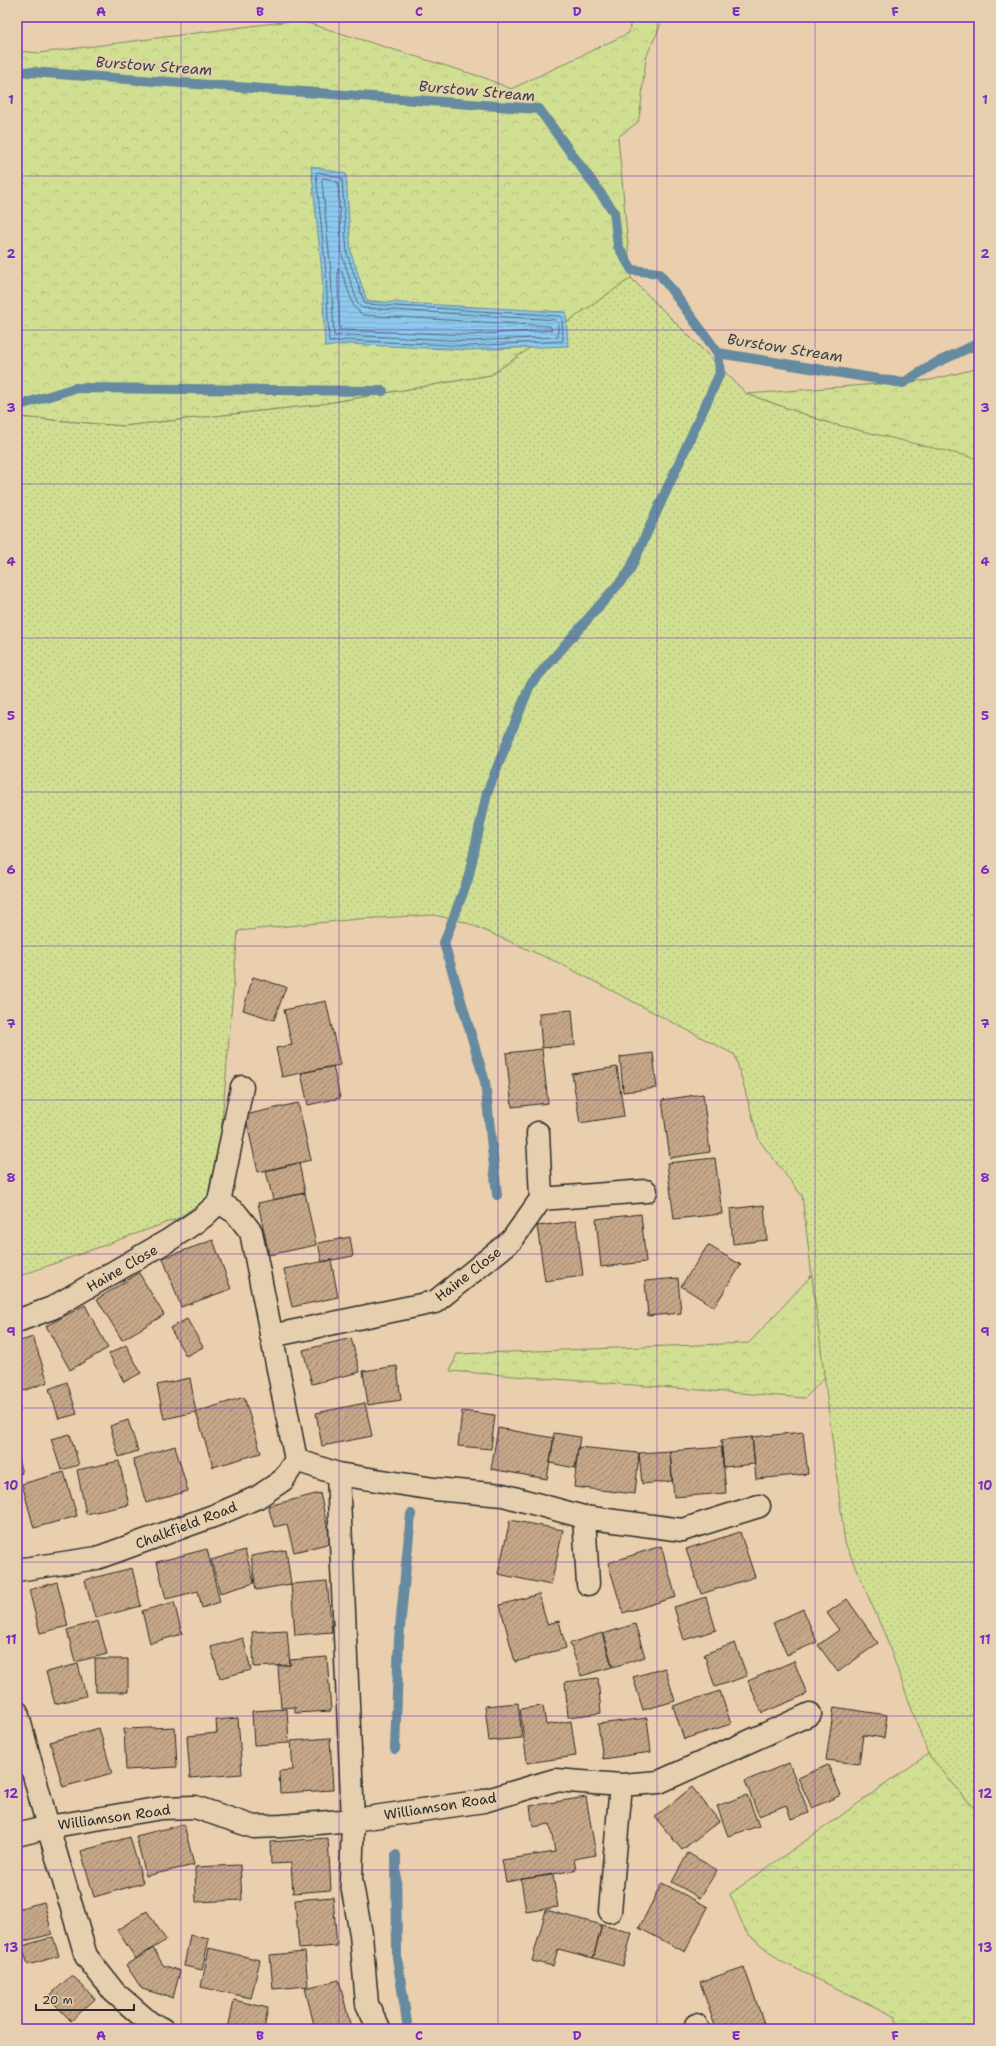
<svg xmlns="http://www.w3.org/2000/svg" width="996" height="2046" viewBox="0 0 996 2046" font-family="'Shantell Sans',sans-serif">
  <defs>
    <pattern id="forest-crowns" width="20" height="18" patternUnits="userSpaceOnUse"><rect width="20" height="18" fill="#d1df93"/><path d="M2 6a3 3 0 1 1 6 0M12 15a3 3 0 1 1 6 0" fill="none" stroke="#b4c07f"/></pattern>
    <pattern id="park-dots" width="8" height="8" patternUnits="userSpaceOnUse"><rect width="8" height="8" fill="#d1df93"/><path d="M2 2h.1M6 6h.1" fill="none" stroke="#b4c07f" stroke-width="1.8" stroke-linecap="round"/></pattern>
    <pattern id="water-rules" width="6" height="5" patternUnits="userSpaceOnUse"><rect width="6" height="5" fill="#8dc9ed"/><path d="M0 2.5h6" fill="none" stroke="#7aadcb"/></pattern>
    <pattern id="building-hatch" width="6" height="6" patternUnits="userSpaceOnUse"><rect width="6" height="6" fill="#c6a788"/><path d="M-1 1l2-2M0 6l6-6M5 7l2-2" fill="none" stroke="#a1886f"/></pattern>
  </defs>
  <rect width="100%" height="100%" fill="#e9cfad"/>
  <filter id="ink" filterUnits="userSpaceOnUse"><feTurbulence type="fractalNoise" baseFrequency=".025" numOctaves="2"/><feDisplacementMap in="SourceGraphic" scale="8" xChannelSelector="R" yChannelSelector="G"/><feConvolveMatrix kernelMatrix="1 2 1 2 8 2 1 2 1" color-interpolation-filters="sRGB"/></filter>
  <g filter="url(#ink)">
    <path fill="url(#forest-crowns)" stroke="#7e855f" d="M631 17H662C660 33 649 45 646 60 642 81 643 101 638 122L618 137 631 278 491 375 316 405 123 426 17 417V51L39 53 298 20 485 78 511 89 629 33Z
      M979 368V503L829 423 747 394 931 380Z
      M979 1094V1218L805 1398 450 1371 457 1354 749 1343Z
      M928 1754 979 1814V2029H896V2017L780 1961 746 1932 730 1894Z"/>
    <path fill="url(#park-dots)" stroke="#7e855f" d="M631 278 747 394 829 423 979 459V1814L928 1754 885 1635 845 1543 802 1196 759 1140 735 1055 559 963 465 922 434 915 358 919 238 931 221 1134 207 1198 179 1218 17 1277V417L123 426 316 405 491 375Z"/>
    <path fill="url(#water-rules)" stroke="#668a9f" d="M311 166 346 174 351 253 367 301 566 312 568 346 468 350 348 344 325 347 322 273Z"/>
    <g fill="none" stroke-linecap="round" stroke-linejoin="round">
      <path stroke="#526a79" stroke-width="1" d="M318 172 342 178 347 254 365 304 561 316 562 317 563 341 468 346 348 340 329 342 326 273 316 174Z
        M324 178 338 182 342 255 358 304 362 308 556 320 558 322V337L468 341 348 335 334 336 331 272 322 181Z
        M338 269 341 270 354 307 363 315 550 326 552 330 469 335 340 330Z"/>
      <path stroke="#668a9f" stroke-width="10" d="M17 71 539 109 614 212 618 246 632 270 659 273 718 353 903 383 936 363 979 343
        M17 406 75 388 383 391
        M497 1195 485 1082 444 943 468 879 487 793 530 685 629 572 720 373 718 353
        M395 1749 399 1638 411 1514
        M396 1855 397 1957 408 2029"/>
    </g>
    <path fill="url(#building-hatch)" stroke="#2b2b2b" d="M253 977 286 987 274 1020 243 1010Z
      M326 1001 340 1065 282 1077 276 1048 292 1045 284 1010Z
      M572 1010 575 1045 542 1048 539 1013Z
      M542 1049 548 1103 512 1107 506 1053Z
      M653 1053 657 1088 623 1092 620 1057Z
      M333 1066 340 1098 308 1105 301 1073Z
      M617 1067 624 1116 580 1123 572 1074Z
      M703 1094 710 1152 670 1158 662 1100Z
      M298 1103 311 1160 258 1172 245 1115Z
      M715 1158 722 1214 674 1219 667 1163Z
      M299 1163 305 1193 273 1200 266 1171Z
      M305 1193 316 1245 269 1255 258 1203Z
      M764 1205 767 1240 733 1244 730 1209Z
      M641 1214 646 1262 601 1267 596 1219Z
      M576 1221 583 1276 545 1281 537 1226Z
      M350 1237 353 1256 322 1262 318 1243Z
      M213 1240 231 1289 181 1307 163 1258Z
      M708 1245 741 1265 714 1307 681 1286Z
      M331 1260 338 1297 292 1307 284 1269Z
      M139 1273 164 1315 122 1340 97 1299Z
      M678 1278 681 1313 648 1316 645 1281Z
      M85 1305 108 1348 70 1370 46 1326Z
      M187 1319 203 1347 186 1356 170 1328Z
      M33 1337 48 1382 17 1393V1342Z
      M351 1338 360 1372 312 1384 303 1350Z
      M126 1345 141 1373 124 1382 109 1354Z
      M397 1366 401 1400 368 1405 363 1371Z
      M190 1378 196 1412 164 1419 157 1385Z
      M67 1382 77 1414 59 1419 49 1389Z
      M244 1397 261 1453 213 1467 196 1412Z
      M365 1403 372 1436 322 1446 316 1413Z
      M462 1411 495 1415 491 1449 458 1446Z
      M128 1420 138 1451 119 1457 110 1426Z
      M498 1428 554 1438 547 1479 491 1469Z
      M803 1432 808 1474 756 1479 752 1437Z
      M554 1433 580 1437 575 1468 550 1463Z
      M70 1434 79 1465 61 1470 51 1439Z
      M752 1437 755 1464 723 1467 721 1440Z
      M175 1446 188 1491 146 1503 133 1459Z
      M578 1447 639 1453 635 1494 574 1487Z
      M722 1447 726 1493 674 1497 670 1451Z
      M670 1451 672 1481 642 1484 639 1453Z
      M17 1456 22 1473 17 1475Z
      M119 1461 129 1505 86 1514 77 1470Z
      M64 1472 77 1516 34 1528 22 1484Z
      M320 1493 331 1543 294 1552 287 1524 274 1527 268 1506Z
      M510 1520 563 1530 551 1585 498 1574Z
      M740 1532 755 1577 701 1594 686 1549Z
      M661 1546 676 1597 623 1613 608 1563Z
      M207 1549 220 1602 202 1608 198 1591 166 1599 157 1562Z
      M245 1550 254 1583 220 1593 211 1560Z
      M286 1550 291 1584 256 1590 251 1556Z
      M132 1568 141 1606 95 1618 85 1580Z
      M327 1581 332 1632 295 1635 291 1584Z
      M57 1582 68 1626 40 1633 29 1590Z
      M539 1594 547 1624 559 1621 566 1648 515 1662 500 1605Z
      M706 1597 716 1630 684 1640 674 1607Z
      M847 1599 878 1643 838 1672 818 1645 839 1630 827 1613Z
      M174 1602 182 1634 150 1643 142 1611Z
      M803 1609 817 1642 787 1655 773 1623Z
      M98 1621 107 1654 75 1662 67 1630Z
      M635 1624 645 1657 613 1667 603 1634Z
      M287 1630 290 1665 254 1667 252 1632Z
      M602 1633 612 1667 581 1676 570 1643Z
      M243 1638 251 1670 220 1678 211 1647Z
      M735 1643 747 1676 715 1687 704 1654Z
      M327 1657 331 1711 295 1713V1707L281 1708 278 1666 290 1665V1660Z
      M95 1659H128V1692H96Z
      M794 1661 807 1694 762 1713 748 1681Z
      M78 1664 86 1696 55 1704 46 1672Z
      M665 1668 675 1701 643 1710 633 1677Z
      M598 1678 601 1713 568 1717 565 1682Z
      M720 1691 731 1724 684 1739 673 1706Z
      M518 1703 522 1738 489 1741 485 1706Z
      M543 1706 546 1725 571 1721 576 1756 527 1763 520 1709Z
      M834 1707 887 1715 884 1738 863 1735 859 1764 826 1760Z
      M287 1709 289 1743 254 1745 252 1711Z
      M238 1718 242 1774 190 1778 187 1736 217 1733 216 1720Z
      M647 1718 651 1752 603 1759 598 1724Z
      M175 1727 177 1767 126 1770 124 1729Z
      M99 1728 112 1773 63 1787 50 1742Z
      M330 1738 333 1790 280 1793 279 1771 293 1770 291 1741Z
      M789 1763 809 1813 791 1819 786 1805 759 1816 745 1781Z
      M828 1765 841 1795 812 1808 798 1778Z
      M692 1787 719 1821 682 1850 655 1817Z
      M747 1795 759 1826 728 1836 717 1806Z
      M586 1797 596 1855 574 1859 576 1870 506 1882 502 1860 555 1852 550 1824 533 1827 530 1806Z
      M184 1824 194 1865 146 1876 136 1836Z
      M130 1837 143 1883 94 1897 81 1851Z
      M328 1838 331 1890 293 1893 291 1863 271 1864 270 1842Z
      M688 1853 717 1870 700 1898 672 1882Z
      M240 1865 242 1900 196 1902 195 1867Z
      M553 1875 558 1907 526 1912 521 1879Z
      M662 1883 708 1907 685 1952 639 1928Z
      M333 1897 337 1946 299 1949 295 1900Z
      M44 1902 52 1934 21 1942 17 1928V1909Z
      M546 1910 602 1925 593 1958 558 1949 553 1966 532 1961Z
      M147 1911 166 1940 136 1959 117 1930Z
      M602 1925 632 1933 623 1966 593 1958Z
      M190 1935 209 1939 202 1970 184 1966Z
      M53 1937 59 1956 28 1965 22 1946Z
      M153 1948 163 1965 180 1971 173 1998 142 1989 126 1965Z
      M209 1948 260 1960 251 1998 201 1987Z
      M305 1952 308 1986 273 1989 270 1955Z
      M744 1967 766 2029H716L700 1982Z
      M72 1975 95 1999 71 2021 48 1997Z
      M339 1980 351 2028 315 2029 305 1988Z
      M234 2000 268 2008 264 2029H228Z"/>
    <g fill="none" stroke-linecap="round" stroke-linejoin="round">
      <g stroke="#2b2b2b" stroke-width="25">
        <path id="minor" d="M242 1087 219 1202 236 1213 251 1232 296 1460
          M538 1133 541 1199
          M17 1321 52 1308 169 1240 203 1217 219 1202
          M271 1336 435 1302 512 1240 541 1199 646 1191
          M338 1474 353 1820 351 1880 361 1934 367 2004 379 2029
          M584 1517 588 1584
          M17 1570 97 1558 216 1515 258 1497 283 1480 296 1460 338 1474 434 1489 503 1495 584 1517 682 1530 759 1506
          M17 1712 48 1827 86 1956 114 1992 150 2023 162 2029
          M17 1835 48 1827 162 1808 195 1807 254 1827 282 1826 353 1820 484 1801 555 1780 621 1785 659 1782 810 1714
          M610 1911 621 1785
          M696 2025 698 2029"/>
      </g>
      <use href="#minor" stroke="#e6cfaf" stroke-width="22"/>
    </g>
  </g>
  <path fill="none" stroke="#7b2cbf" stroke-width="1" stroke-opacity="0.55" d="M181 17V2029M339 17V2029M498 17V2029M657 17V2029M815 17V2029M17 176H979M17 330H979M17 484H979M17 638H979M17 792H979M17 946H979M17 1100H979M17 1254H979M17 1408H979M17 1562H979M17 1716H979M17 1870H979"/>
  <g text-anchor="middle" stroke-width="4" stroke-linejoin="round" paint-order="stroke">
    <g font-size="14" fill="#2b2b2b" stroke="#e6cfaf">
      <text transform="translate(122 1268) rotate(-30)" y="5">Haine Close</text>
      <text transform="translate(468 1274) rotate(-38)" y="5">Haine Close</text>
      <text transform="translate(186 1525) rotate(-21)" y="5">Chalkfield Road</text>
      <text transform="translate(440 1806) rotate(-9)" y="5">Williamson Road</text>
      <text transform="translate(114 1817) rotate(-8)" y="5">Williamson Road</text>
    </g>
    <g font-size="15" font-style="italic" fill="#3a4348" stroke="#e6cfaf">
      <text transform="translate(154 66) rotate(4)" y="5">Burstow Stream</text>
      <text transform="translate(477 91) rotate(5)" y="5">Burstow Stream</text>
      <text transform="translate(785 348) rotate(9)" y="5">Burstow Stream</text>
    </g>
  </g>
  <rect width="996" height="2046" fill="none" stroke="#e6cfaf" stroke-width="44"/>
  <path d="M36 2004v6h98v-6" fill="none" stroke="#2b2b2b" stroke-width="2"/>
  <text x="42" y="2004" font-size="12" fill="#2b2b2b" stroke="#e6cfaf" stroke-width="3" paint-order="stroke">20 m</text>
  <rect x="22" y="22" width="952" height="2002" fill="none" stroke="#7b2cbf" stroke-width="1.5"/>
  <g font-size="13" text-anchor="middle" font-weight="bold" fill="#7b2cbf">
    <text x="101" y="16">A</text>
    <text x="260" y="16">B</text>
    <text x="419" y="16">C</text>
    <text x="577" y="16">D</text>
    <text x="736" y="16">E</text>
    <text x="895" y="16">F</text>
    <text x="11" y="104">1</text>
    <text x="985" y="104">1</text>
    <text x="11" y="258">2</text>
    <text x="985" y="258">2</text>
    <text x="11" y="412">3</text>
    <text x="985" y="412">3</text>
    <text x="11" y="566">4</text>
    <text x="985" y="566">4</text>
    <text x="11" y="720">5</text>
    <text x="985" y="720">5</text>
    <text x="11" y="874">6</text>
    <text x="985" y="874">6</text>
    <text x="11" y="1028">7</text>
    <text x="985" y="1028">7</text>
    <text x="11" y="1182">8</text>
    <text x="985" y="1182">8</text>
    <text x="11" y="1336">9</text>
    <text x="985" y="1336">9</text>
    <text x="11" y="1490">10</text>
    <text x="985" y="1490">10</text>
    <text x="11" y="1644">11</text>
    <text x="985" y="1644">11</text>
    <text x="11" y="1798">12</text>
    <text x="985" y="1798">12</text>
    <text x="11" y="1952">13</text>
    <text x="985" y="1952">13</text>
    <text x="101" y="2040">A</text>
    <text x="260" y="2040">B</text>
    <text x="419" y="2040">C</text>
    <text x="577" y="2040">D</text>
    <text x="736" y="2040">E</text>
    <text x="895" y="2040">F</text>
  </g>
</svg>
